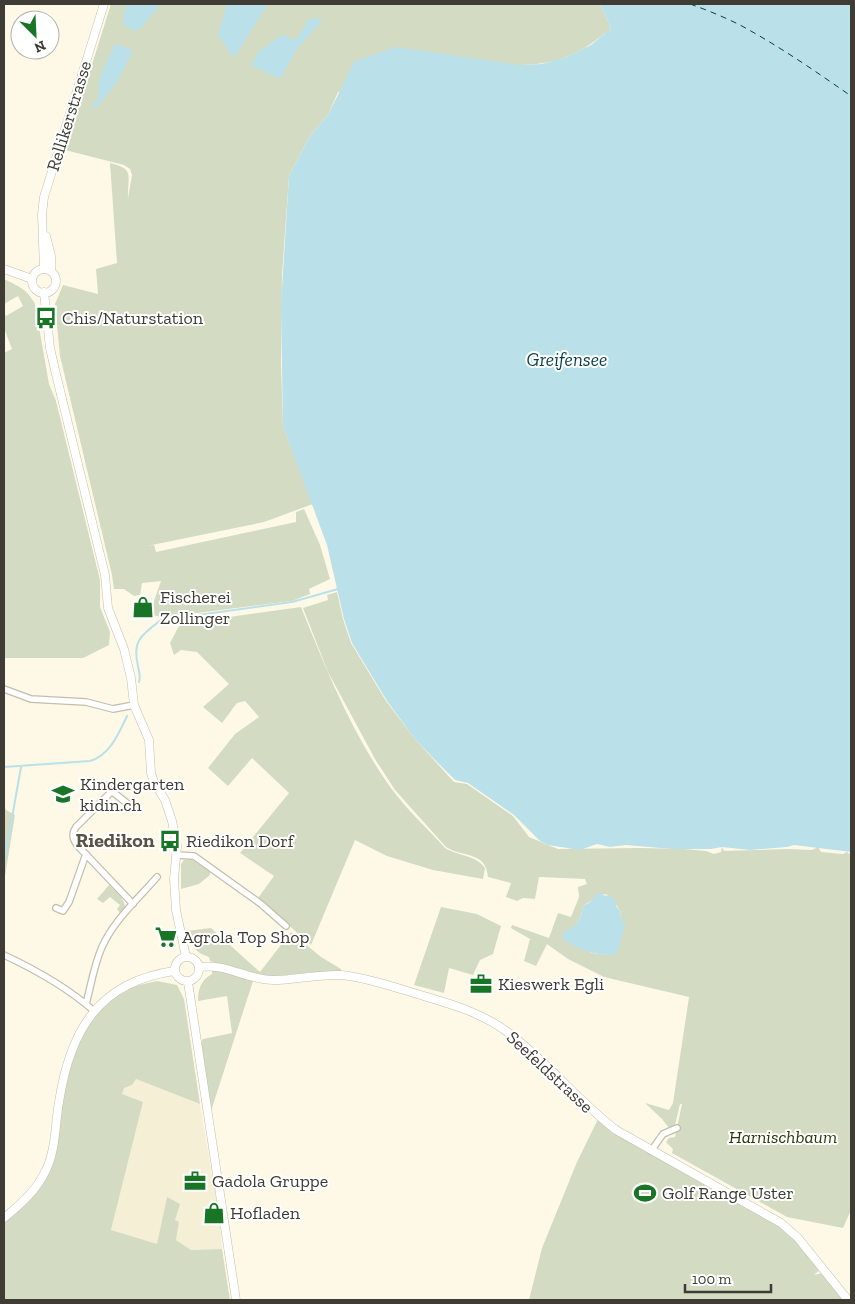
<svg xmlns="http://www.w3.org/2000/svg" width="855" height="1304" viewBox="0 0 855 1304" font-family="'Zilla Slab',serif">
  <rect width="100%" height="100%" fill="#fef9e7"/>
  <path fill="#f5efd5" d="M136 1079 200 1104 220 1223 222 1249 191 1250 176 1240 179 1222 175 1221 167 1197 157 1245 111 1230 143 1102 122 1094 124 1088 132 1085Z"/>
  <path fill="#d3dbc3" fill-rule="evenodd" d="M111 4H600L611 28C581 54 560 64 520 65L338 92 329 113 308 139 289 176 282 275 281 362 283 426 313 504 264 522 147 546 154 545 156 552 296 522V512L304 509 320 545 330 579 309 589 310 594 292 601 165 617 149 615 161 581 142 583 140 595 134 596 124 589H114L112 575 60 356 55 304 63 285 98 294 96 269 117 263 110 163C136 169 127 176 128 198L132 175 130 169 124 165 65 150Z
    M4 279C18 286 27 289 35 304L49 384 56 401 100 580V607L110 632 109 645 83 658H4V353L12 349 4 328V313L6 316 23 306 18 296 4 304Z
    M337 592 343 619 351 643 386 701 415 739 454 782 467 784 513 816 529 837 558 849 640 848 684 849 706 851 714 854 721 852 722 847 724 851 789 849 812 850 818 847 821 852 843 854 847 852 851 855V1210L843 1228 787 1217 672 1153 673 1149 666 1142 669 1138 675 1137 682 1104H680L675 1125 669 1128 662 1119 645 1103 669 1110 673 1103 689 997 604 977 568 959 547 944 536 966 524 961 530 939 511 928 512 925 549 938 558 913 571 917 579 897 578 887 587 884 585 879 539 877 535 899 523 898 517 901 506 897 511 883 488 877C486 851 464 858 446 847L395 790 375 759 328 672 303 608 328 600 327 595ZM606 894 612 899 621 912 613 955C586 954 582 951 565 930L570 931 579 921 584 905 602 895Z
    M301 607C326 669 352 734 391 788 407 810 427 828 445 848 458 856 476 855 485 868L483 879 433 870 387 856 355 840 311 945 258 898 274 876 240 853 289 793 252 758 228 786 208 768 235 734 259 717 245 701 237 703 222 723 203 707 229 684 197 652 181 650 174 655 170 643 180 624Z
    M4 806 6 810 15 815 4 882Z
    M191 859 210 872V875L199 884 181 889V864L184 860Z
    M109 885C115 891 123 897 125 906L120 913 117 909 120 905 110 897 103 903 97 899Z
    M441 907 477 914 501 926 493 954 480 960 473 975 449 968 444 993 414 985Z
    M211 928 260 972 291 932 321 957 341 969V972H312L270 977 252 974 210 961 209 957C194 952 192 946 186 931Z
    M212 970 224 972 253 981 211 1111 201 1043 203 1039 232 1033 227 996 198 1001C198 989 201 980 212 974Z
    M157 981 177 985 184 999 200 1104 136 1079 132 1085 124 1088 122 1094 143 1102 111 1230 157 1244 167 1197 180 1204 175 1220 179 1222 176 1240 191 1250 222 1249 230 1300H4V1218L23 1202 46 1170 73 1047 97 1012 117 996 135 986Z
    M599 1117 781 1223 822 1268 814 1275 822 1273 844 1300H529L542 1248 577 1162Z"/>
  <path fill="#bae0ea" d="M126 4H161L142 27 135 31 124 25C123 17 125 11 126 4Z
    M227 4H268L234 58 218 35Z
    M600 4H851V852L794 845 787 847 750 850 722 847 711 849H672L626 845 610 847 597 844 580 850 548 845 540 841 514 815 468 783 455 780 436 761 415 739 387 701 352 643 344 619 327 545 283 426 281 304 289 176 308 139 329 113 354 62 395 47 520 65 542 64 567 57 591 45 611 28Z
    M318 18 321 20 320 23 297 49 280 79 251 65 259 51 279 37 282 35 296 40 309 19Z
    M117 44 132 50V53L116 84 97 107 93 109 92 105C101 99 98 93 99 84 100 74 110 55 114 46Z
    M599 892 602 895 610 896 612 899H615L616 906 621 912 620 917 625 924 619 949 614 955C591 955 582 950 562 939L565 930H570L579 921 584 905 589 903Z"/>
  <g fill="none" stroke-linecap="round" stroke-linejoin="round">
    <path stroke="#bae0ea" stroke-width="2" d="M139 682C141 677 139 672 138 666 132 641 141 635 161 620L292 602 338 589
      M4 767 90 761C110 755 119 733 127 716
      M4 863 21 767"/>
    <path stroke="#043f4b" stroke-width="1" stroke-dasharray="6 5" stroke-linecap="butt" d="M690 4C707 10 724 17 740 25 779 46 815 71 851 96"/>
    <g stroke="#c3bead" stroke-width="8">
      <path id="street" d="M4 689 31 699 86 702 113 709 134 705
        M104 785 133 808
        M112 791 76 827C71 834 73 839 77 845L133 904
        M176 855 194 856 261 904 286 926
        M56 908 63 911 69 902 86 854
        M4 955C36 970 68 988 94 1011
        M86 1004C91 985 94 965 102 947 114 920 138 899 157 877
        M651 1151 663 1134 677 1128"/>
    </g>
    <g stroke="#c3bead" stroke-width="9">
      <path id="secondary" d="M46 236 51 256V271
        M4 269 32 279
        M44 269 42 214 44 197 104 4
        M32 281a12 12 0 1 1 24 0a12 12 0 1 1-24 0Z
        M44 292 50 348 55 370 105 575 108 608 124 649 131 678 134 705 149 740 151 773 154 782 165 800 172 821 177 846 174 879 176 910 186 957
        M175 969a12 12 0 1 1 24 0a12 12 0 1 1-24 0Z
        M199 967C226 963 247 980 273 980 296 980 317 974 341 975 363 977 384 984 404 990 439 1001 476 1009 506 1031 546 1060 577 1100 616 1130L781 1223 798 1238 848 1300
        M188 982 236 1300
        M4 1218C21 1204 37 1190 46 1170 56 1149 55 1125 59 1102 70 1031 98 982 174 971"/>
    </g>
    <use href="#street" stroke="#fff" stroke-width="5.5"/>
    <use href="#secondary" stroke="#fff" stroke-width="8"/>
  </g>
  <defs>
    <g id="bus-bare" transform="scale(1.725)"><path d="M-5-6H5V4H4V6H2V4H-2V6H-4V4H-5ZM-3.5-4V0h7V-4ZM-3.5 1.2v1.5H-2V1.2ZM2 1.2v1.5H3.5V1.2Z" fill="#187525" stroke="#fff" stroke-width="2.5" paint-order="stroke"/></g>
    <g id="shop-bare" transform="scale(1.725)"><path d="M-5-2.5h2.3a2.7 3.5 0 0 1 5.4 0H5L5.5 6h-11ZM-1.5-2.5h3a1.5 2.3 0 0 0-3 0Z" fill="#187525" stroke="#fff" stroke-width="2.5" paint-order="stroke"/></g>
    <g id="school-bare" transform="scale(1.725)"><path d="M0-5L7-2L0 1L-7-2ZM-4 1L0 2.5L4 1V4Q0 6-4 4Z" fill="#187525" stroke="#fff" stroke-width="2.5" paint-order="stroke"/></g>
    <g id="supermarket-bare" transform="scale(1.725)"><path d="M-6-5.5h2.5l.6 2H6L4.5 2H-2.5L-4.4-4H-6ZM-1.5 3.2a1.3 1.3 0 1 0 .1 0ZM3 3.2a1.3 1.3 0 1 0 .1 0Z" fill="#187525" stroke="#fff" stroke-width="2.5" paint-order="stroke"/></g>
    <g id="office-bare" transform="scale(1.725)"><path d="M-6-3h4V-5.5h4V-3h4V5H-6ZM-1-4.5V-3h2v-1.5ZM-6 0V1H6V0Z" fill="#187525" stroke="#fff" stroke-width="2.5" paint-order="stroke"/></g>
    <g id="stadium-bare" transform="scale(1.725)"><path d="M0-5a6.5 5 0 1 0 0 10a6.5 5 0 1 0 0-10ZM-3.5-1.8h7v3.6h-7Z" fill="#187525" stroke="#fff" stroke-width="2.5" paint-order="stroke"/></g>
  </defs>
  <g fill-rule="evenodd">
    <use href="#bus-bare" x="46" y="318"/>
    <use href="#shop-bare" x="143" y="607"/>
    <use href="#school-bare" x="63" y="794"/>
    <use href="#bus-bare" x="170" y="841"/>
    <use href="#supermarket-bare" x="166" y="937"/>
    <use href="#office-bare" x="481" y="984"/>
    <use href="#office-bare" x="195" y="1181"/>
    <use href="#stadium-bare" x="645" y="1193"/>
    <use href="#shop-bare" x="214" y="1213"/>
  </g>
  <g text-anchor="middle" stroke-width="4" stroke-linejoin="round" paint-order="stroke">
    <g font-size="18" fill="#3e3c35" stroke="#fff">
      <text transform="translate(69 116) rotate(-73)" y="6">Rellikerstrasse</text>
      <text transform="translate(550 1072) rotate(43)" y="6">Seefeldstrasse</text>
    </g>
    <g font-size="18" fill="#3e3c35" stroke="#fff" text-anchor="start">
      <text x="62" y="324">Chis/Naturstation</text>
      <text x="160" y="603">Fischerei<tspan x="160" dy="21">Zollinger</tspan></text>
      <text x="80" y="790">Kindergarten<tspan x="80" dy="21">kidin.ch</tspan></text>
      <text x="186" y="847">Riedikon Dorf</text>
      <text x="182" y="943">Agrola Top Shop</text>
      <text x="498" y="990">Kieswerk Egli</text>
      <text x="212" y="1187">Gadola Gruppe</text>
      <text x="662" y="1199">Golf Range Uster</text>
      <text x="230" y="1219">Hofladen</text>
    </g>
    <g font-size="18" font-style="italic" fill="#2b3604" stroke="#fff">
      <text x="783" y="1143">Harnischbaum</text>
    </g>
    <g font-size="19" font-style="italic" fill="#043f4b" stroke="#fff">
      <text x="567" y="366">Greifensee</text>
    </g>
    <g font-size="20" font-weight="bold" fill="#585445" stroke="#fff">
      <text x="115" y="847">Riedikon</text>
    </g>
  </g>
  <rect width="855" height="1304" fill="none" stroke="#3e3c35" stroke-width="10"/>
  <g transform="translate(35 35) rotate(156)"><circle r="24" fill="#ffffff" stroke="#b2b1ae"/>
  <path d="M0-4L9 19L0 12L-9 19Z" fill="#187525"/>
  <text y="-8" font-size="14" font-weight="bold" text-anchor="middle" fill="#3e3c35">N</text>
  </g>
  <path d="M685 1284v8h86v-8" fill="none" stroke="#3e3c35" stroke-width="2.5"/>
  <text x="692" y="1284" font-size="15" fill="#3e3c35" stroke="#ffffff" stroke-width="4" paint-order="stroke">100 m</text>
</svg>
